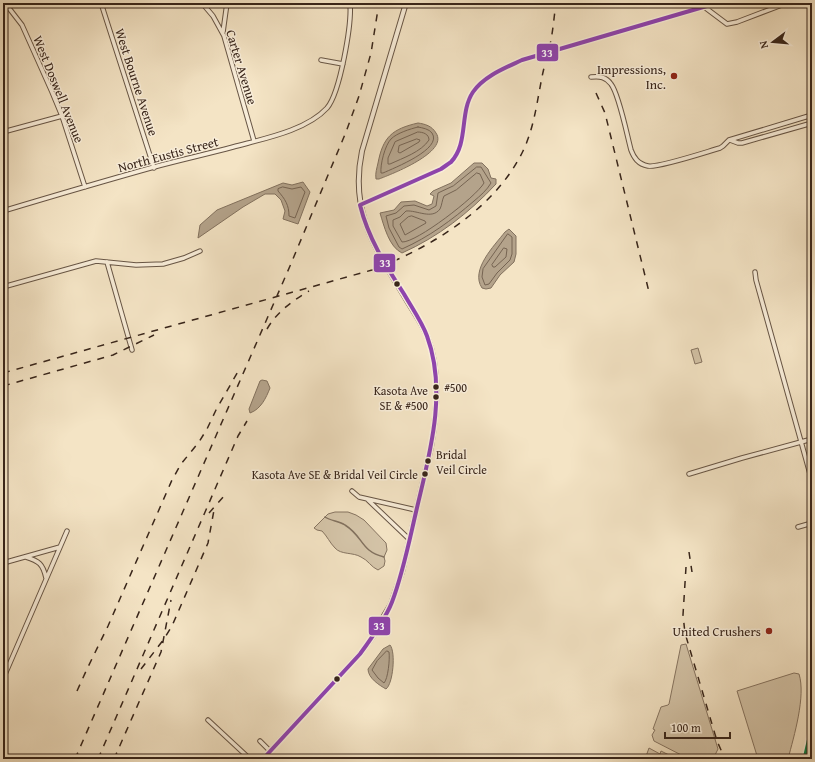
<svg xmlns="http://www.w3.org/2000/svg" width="815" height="762" viewBox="0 0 815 762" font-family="'Gentium Book Plus',serif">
  <rect width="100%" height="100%" fill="#f4e4c5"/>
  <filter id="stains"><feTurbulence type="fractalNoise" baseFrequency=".005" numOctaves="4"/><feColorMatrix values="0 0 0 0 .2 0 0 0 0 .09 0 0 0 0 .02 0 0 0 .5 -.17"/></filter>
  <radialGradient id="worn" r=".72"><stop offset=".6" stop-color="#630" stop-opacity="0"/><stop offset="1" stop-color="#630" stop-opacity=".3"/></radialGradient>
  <path fill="#d4c4a8" stroke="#867461" d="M698 348 702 362 695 364 691 350Z
    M335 512H348L356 515 364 520 386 543 387 550 384 557 385 561 384 566 378 570C371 567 368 560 361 557 353 552 341 555 335 548 330 543 327 536 322 531L317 530 314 528 328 514Z
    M686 644 718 749 715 755 716 759H689L654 741 652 735 655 730 653 729 661 707 668 705 669 704 681 645Z
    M794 673 799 674C806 696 794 736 788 759H758L737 691Z
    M649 748 660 754 661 751 677 759H645Z"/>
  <path fill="#b4a38b" stroke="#82715e" d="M418 123C425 124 432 126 436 133 449 152 392 174 379 179H376C375 173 377 168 378 163 383 137 392 129 418 123Z
    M474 163H482L488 169 491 178 496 179V184C469 213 438 237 402 253 389 247 384 226 380 213L394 210 401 202 415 201 427 206 432 204 434 196 430 194 433 191 451 183Z
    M303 182 310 192 298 224 283 219 285 211 281 200 275 194H265L243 207 198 238 200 225 217 210 283 183 292 185Z
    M509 229 516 236V254L514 262 500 275 491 288 486 289 482 288C470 270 494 246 505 232Z
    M262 380 267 381 270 388C266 398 261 409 250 413L249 409 260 381Z
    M390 645C396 652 393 684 386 689 379 685 368 678 368 669L383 649Z"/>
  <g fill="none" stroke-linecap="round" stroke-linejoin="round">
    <path stroke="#766452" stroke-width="1" d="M418 127C423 128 429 129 432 133 443 149 394 168 383 173H381C380 165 385 145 391 139 397 133 410 129 418 127Z
      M418 132C423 132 429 134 429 140 421 152 403 158 390 164H388V158L395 142Z
      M417 139 420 140 419 142 400 153 398 152 399 146Z
      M477 167H481L491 183C487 190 480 196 474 201 452 220 429 237 402 249L399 247 389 228 386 216 396 213 404 206 414 205 429 210 436 206 438 193 453 186Z
      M477 173 480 174 484 183C476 197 416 243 402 242L393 226V220L400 217 406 211C417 210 432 220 440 209 442 205 442 200 444 196L456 190Z
      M283 187 292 189 301 187 305 192 295 218 289 216C289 205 285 199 278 191V189Z
      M412 216 425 221 426 223 405 235 400 224 408 217Z
      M508 234 512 237V254L510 260 497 273 489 284 485 285 482 277 483 269Z
      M504 248 507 249 506 257 495 267H493L492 265Z
      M387 651 389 652C390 659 388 679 384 683L378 678 372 670 377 661Z"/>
    <path stroke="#82715e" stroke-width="1.5" d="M325 517C331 521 339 521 345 525 364 537 360 551 384 557"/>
    <g stroke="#675545" stroke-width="5.5">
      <path id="minor" d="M5 3 22 25 52 92 62 116 85 187
        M101 3 154 168
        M202 3 213 16 224 36 254 141
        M699 3 727 24 737 22 787 3
        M223 32 227 3
        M321 60 343 64
        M591 77C600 76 606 77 611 84 619 94 627 135 631 150 634 158 638 164 648 166 658 168 706 152 720 148L723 146 729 140 812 115
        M3 132 62 116
        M730 140 738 143H742L812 123
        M3 200 6 210
        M3 211C53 196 104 181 154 167 180 160 207 154 233 147 262 139 306 131 327 108 340 93 352 24 350 3
        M107 262 132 350
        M755 272 756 280 812 481
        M3 287 96 261 136 265 163 264 184 258 200 251
        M689 474 742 458 812 439
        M352 491 359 497 416 510
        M368 500 409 539
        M798 527 812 523
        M26 557C39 561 43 564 46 578
        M3 563 60 547
        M3 679 67 531
        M208 720 250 759
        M260 741 270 751"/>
    </g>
    <g stroke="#675545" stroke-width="6">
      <path id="tertiary" d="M263 759 360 654 374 635 385 614 391 604 402 572 431 447C437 411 441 371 427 336 422 323 413 311 406 299 376 249 349 213 362 151L406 3"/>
    </g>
    <use href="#minor" stroke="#f8edd9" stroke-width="3.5"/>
    <use href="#tertiary" stroke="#f8edd9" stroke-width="4"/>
    <path stroke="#38251a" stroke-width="1.5" stroke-dasharray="7 7" stroke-linecap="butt" d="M596 93 605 113 649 292
      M267 329C277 312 292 301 309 291
      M3 373 372 270C430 248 495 209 523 151 534 128 537 102 542 77 544 67 547 56 550 45 553 31 554 17 556 3
      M3 386 113 355 154 335
      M209 513 225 495
      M689 552 692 572
      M686 567 683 615 685 633 717 741 725 759
      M141 669 164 639 172 626 208 543 214 510
      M77 691 87 669 108 626 172 480 181 464 199 442 207 429 216 410 240 368
      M75 759 290 266 346 132 359 96 371 53 379 3
      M98 759 238 436 247 421
      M114 759 161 652 171 600"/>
    <g stroke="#f8edd9" stroke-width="7">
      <path id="bus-1" d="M263 759 360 654C371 639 385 620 392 602 403 573 409 542 416 512 429 456 448 393 427 336 422 322 412 308 404 294 386 266 368 238 360 205L441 169C444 167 448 164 451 162 469 143 459 113 473 92 484 76 505 68 522 60L717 3"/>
    </g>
    <use href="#bus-1" stroke="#8e44ad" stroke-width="4"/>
    <g stroke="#f8edd9" stroke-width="8">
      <path id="rail-1" d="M805 759 812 729"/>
    </g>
    <use href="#rail-1" stroke="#008144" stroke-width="5"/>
  </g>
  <g fill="#8f2418" stroke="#f8edd9" stroke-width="1.5">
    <circle cx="674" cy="76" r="4"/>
    <circle cx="769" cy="631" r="4"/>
  </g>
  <g fill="#38251a" stroke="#f8edd9" stroke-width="1.5">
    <circle cx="397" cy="284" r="3.5"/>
    <circle cx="436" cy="387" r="3.5"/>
    <circle cx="436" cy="397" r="3.5"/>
    <circle cx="428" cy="461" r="3.5"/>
    <circle cx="425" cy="474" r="3.5"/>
    <circle cx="337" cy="679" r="3.5"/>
  </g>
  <g text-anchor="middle" stroke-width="3" stroke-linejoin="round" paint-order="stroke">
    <g font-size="12" fill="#38251a" stroke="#f8edd9" text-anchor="start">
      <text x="444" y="392">#500</text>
      <text x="428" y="395" text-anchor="end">Kasota Ave<tspan x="428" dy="15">SE &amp; #500</tspan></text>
      <text x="436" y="459">Bridal<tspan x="436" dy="15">Veil Circle</tspan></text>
      <text x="418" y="479" text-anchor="end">Kasota Ave SE &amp; Bridal Veil Circle</text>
    </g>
    <g font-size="13" fill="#38251a" stroke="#f8edd9">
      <text transform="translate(242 67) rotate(73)" y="5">Carter Avenue</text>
      <text transform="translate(137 82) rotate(72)" y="5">West Bourne Avenue</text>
      <text transform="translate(59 89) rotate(68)" y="5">West Doswell Avenue</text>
      <text transform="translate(168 154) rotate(-15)" y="5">North Eustis Street</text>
    </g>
    <g font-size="13" fill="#38251a" stroke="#f8edd9" text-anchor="end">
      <text x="666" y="74">Impressions,<tspan x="666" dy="15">Inc.</tspan></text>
      <text x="761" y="636">United Crushers</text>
    </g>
  </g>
  <g stroke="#f8edd9" stroke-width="1.5">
    <rect x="536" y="43" width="23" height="19" rx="4" fill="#8e44ad"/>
    <rect x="373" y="253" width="23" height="20" rx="4" fill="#8e44ad"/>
    <rect x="368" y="616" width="23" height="20" rx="4" fill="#8e44ad"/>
  </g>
  <g font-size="11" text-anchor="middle" font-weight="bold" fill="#fff">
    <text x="547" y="57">33</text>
    <text x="385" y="267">33</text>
    <text x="379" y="630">33</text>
  </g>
  <rect width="815" height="762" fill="none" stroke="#f4e4c5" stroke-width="16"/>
  <rect x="4" y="4" width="807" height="754" fill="none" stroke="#38251a" stroke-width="2"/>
  <rect x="8" y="8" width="799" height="746" fill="none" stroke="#38251a"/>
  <g transform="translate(773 42) rotate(254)" stroke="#f8edd9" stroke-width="3" paint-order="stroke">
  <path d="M0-3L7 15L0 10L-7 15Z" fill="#38251a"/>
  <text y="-6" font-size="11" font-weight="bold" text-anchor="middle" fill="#38251a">N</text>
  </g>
  <path d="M665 732v6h65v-6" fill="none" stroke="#38251a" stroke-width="2"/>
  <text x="671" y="732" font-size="12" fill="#38251a" stroke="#f8edd9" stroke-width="3" paint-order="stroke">100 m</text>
  <rect width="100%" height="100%" filter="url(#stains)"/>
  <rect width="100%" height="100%" fill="url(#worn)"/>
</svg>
